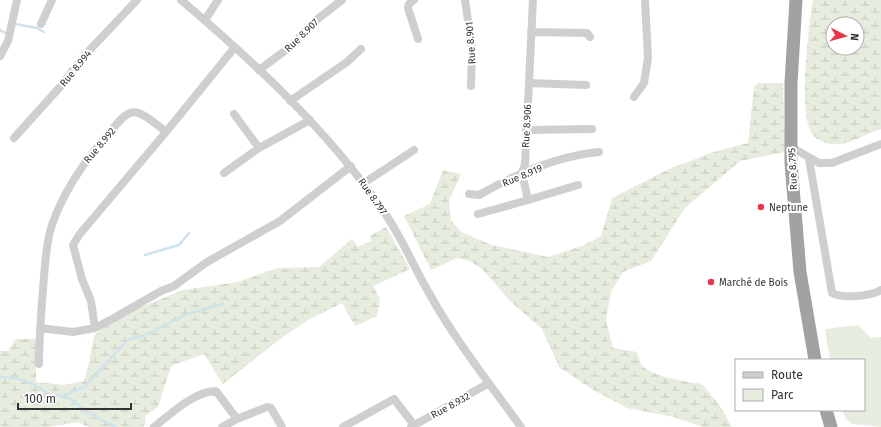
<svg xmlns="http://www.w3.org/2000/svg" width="881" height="427" viewBox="0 0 881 427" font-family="'Fira Sans',sans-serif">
  <defs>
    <pattern id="wetland-marsh" width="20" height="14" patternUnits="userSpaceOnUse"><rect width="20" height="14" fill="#e6ecde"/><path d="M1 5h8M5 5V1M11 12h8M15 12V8" fill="none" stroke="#c6cbbf"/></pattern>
  </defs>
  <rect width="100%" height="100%" fill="#fff"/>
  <path fill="#e6ecde" d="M858 325 871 338 881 337V427L852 424 846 419 842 410H864V360H830L825 329Z"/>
  <path fill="url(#wetland-marsh)" fill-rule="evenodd" d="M813 0H881V129C864 134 850 146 832 144 826 144 817 140 813 135 797 116 809 26 813 0ZM833 24H857V48H833Z
    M758 83H783L785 152 740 161 685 208 651 261 623 272 611 292 606 320 613 348 637 352C639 356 639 362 642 365 651 377 688 382 702 384L720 406 732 427H703L674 417 627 408 590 388 559 367 542 329 511 302 483 270 470 261 457 258 431 270 404 216 430 204 443 170 461 174 449 200 451 220 461 232 492 245 548 257 582 246 601 236 612 198 669 169 714 152 748 143 754 87Z
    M386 227 410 269 373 286 380 299 377 316 355 326 342 303 310 319 284 336 223 384 204 354 171 366 158 407 146 415 144 427H88L78 422 48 427H0V351H8L16 339H36V382L63 385 84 381 89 363 94 336 114 318 183 290 238 282 277 268 319 267 352 239 358 247 372 241 370 236Z"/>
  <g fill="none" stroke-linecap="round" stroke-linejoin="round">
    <path stroke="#cee3ee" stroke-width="2.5" d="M15 24 37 28 44 32
      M0 30 7 34
      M145 255 179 245 189 233
      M0 377C22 378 34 382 51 396L65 395 84 387 129 339 143 336 187 314 223 304
      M65 395 87 412 115 427"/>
    <path stroke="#cfcfcf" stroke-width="8" d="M181 0C254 62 325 128 380 206 400 233 412 264 429 293 455 340 489 383 521 427
      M414 0 409 4 408 8 418 39
      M465 0 472 48 471 86
      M533 0 525 164 522 173 528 200 578 185
      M205 20 218 0
      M41 24 52 0
      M531 32 587 33 590 37
      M0 56 8 41 17 0
      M259 70 290 47 315 21 342 0
      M529 83 586 85
      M634 97 644 83 648 58 645 0
      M290 101 347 62 361 49
      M234 114 259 148
      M526 130 592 129
      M14 138 60 87 84 56 137 0
      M791 147 819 163H832L881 144
      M809 159 832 293C843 299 871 296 881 290
      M224 173 259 148 310 120
      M364 183 414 150
      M469 194 479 195C516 174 557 156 599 152
      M478 214 528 200
      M40 328 73 332 95 328 114 318 161 291 174 286 207 262 280 221 351 166
      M95 328 91 301 82 279 73 245 79 235 166 132
      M39 364C39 334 42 305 44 276 46 259 46 242 52 225 63 193 81 166 103 140 132 106 130 103 166 132L235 47
      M154 427C172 413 193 392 216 391L237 419 267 407 271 408 282 427
      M222 427 237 419
      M343 427 394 399 414 425
      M411 427 489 383"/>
    <path stroke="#a2a2a2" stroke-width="13" d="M796 0 791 83V163L800 272 815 360
      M826 410 831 427"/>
  </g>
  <g fill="#e8364b" stroke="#fff" stroke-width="1.5">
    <circle cx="761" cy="207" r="4"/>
    <circle cx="711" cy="282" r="4"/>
  </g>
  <g text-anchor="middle" stroke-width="4" stroke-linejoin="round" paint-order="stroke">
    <g font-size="10" fill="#323232" stroke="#fff">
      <text transform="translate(301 35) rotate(-44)" y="4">Rue 8.907</text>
      <text transform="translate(470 43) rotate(-94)" y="4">Rue 8.901</text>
      <text transform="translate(75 68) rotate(-51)" y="4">Rue 8.994</text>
      <text transform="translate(526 126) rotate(-87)" y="4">Rue 8.906</text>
      <text transform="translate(99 145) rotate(-50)" y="4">Rue 8.992</text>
      <text transform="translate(792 169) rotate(-93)" y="4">Rue 8.795</text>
      <text transform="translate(522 175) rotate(-23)" y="4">Rue 8.919</text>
      <text transform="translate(373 196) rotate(55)" y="4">Rue 8.797</text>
      <text transform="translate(450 405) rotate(-29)" y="4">Rue 8.932</text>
    </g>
    <g font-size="10" fill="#323232" stroke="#fff" text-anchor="start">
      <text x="769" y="211">Neptune</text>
      <text x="719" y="286">Marché de Bois</text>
    </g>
  </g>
  <rect x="735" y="359" width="130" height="52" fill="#ffffff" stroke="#adadad"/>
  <rect x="743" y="372" width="20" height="6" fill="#cfcfcf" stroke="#adadad"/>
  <text x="771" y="379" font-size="12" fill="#323232">Route</text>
  <rect x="743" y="389" width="20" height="12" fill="#e6ecde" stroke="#adadad"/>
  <text x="771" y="399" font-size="12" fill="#323232">Parc</text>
  <g transform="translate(845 36) rotate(96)"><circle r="19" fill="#ffffff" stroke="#adadad"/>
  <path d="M0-3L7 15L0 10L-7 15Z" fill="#e8364b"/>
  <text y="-6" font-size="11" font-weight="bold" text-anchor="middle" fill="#323232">N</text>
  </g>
  <path d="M18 403v6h113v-6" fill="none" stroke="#323232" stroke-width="2"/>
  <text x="24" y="403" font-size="12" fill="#323232" stroke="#ffffff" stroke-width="3" paint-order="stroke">100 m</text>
</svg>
